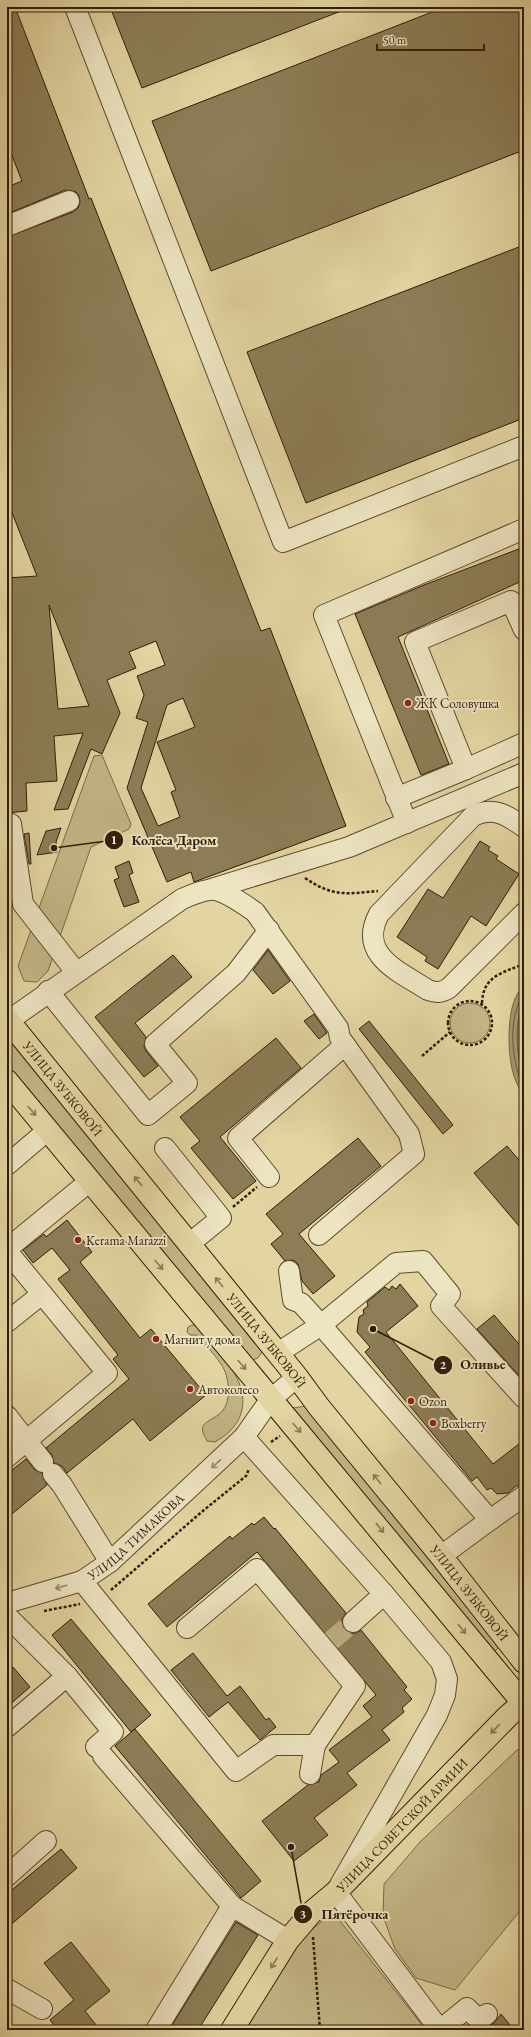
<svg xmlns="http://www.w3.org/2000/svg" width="531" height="2037" viewBox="0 0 531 2037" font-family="'EB Garamond',serif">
  <rect width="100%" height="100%" fill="#e3d5a1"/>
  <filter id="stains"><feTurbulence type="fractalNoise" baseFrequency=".005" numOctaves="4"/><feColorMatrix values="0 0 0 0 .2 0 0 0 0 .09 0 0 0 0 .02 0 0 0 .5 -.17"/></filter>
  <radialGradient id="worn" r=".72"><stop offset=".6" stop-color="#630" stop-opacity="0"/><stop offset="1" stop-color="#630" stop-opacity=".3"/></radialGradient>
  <path fill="#c4b687" stroke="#796a47" d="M102 755 131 824 129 829 91 847 48 971 37 982 24 981 18 966 94 756Z
    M450 1023a20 20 0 1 1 40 0a20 20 0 1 1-40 0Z
    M7 1029 262 1352 258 1358 252 1360 174 1272 7 1069Z
    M192 1325H196C220 1351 265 1395 230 1431 226 1435 220 1439 215 1442L207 1441C205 1436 201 1432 203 1426 206 1421 213 1419 218 1415 233 1405 230 1377 221 1364 214 1353 204 1344 196 1335H190L187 1332 188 1327Z
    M306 1406 497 1645 498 1648 495 1651 490 1649 294 1413 293 1408Z
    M517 1750H524V1906L455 1990 416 1978 395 1949 383 1916 384 1884 420 1842Z
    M333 1912 426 2030H242L298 1941Z"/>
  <path fill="#a5966d" stroke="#756644" d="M524 987V1098C521 1091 516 1083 514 1076 507 1057 505 998 524 987Z"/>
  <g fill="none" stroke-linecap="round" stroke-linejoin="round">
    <path stroke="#6a5a3a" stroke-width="1" d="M524 992C507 1020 511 1060 524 1089
      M524 1001C514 1018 516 1060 524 1077"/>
  </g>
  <path fill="#8c7d57" stroke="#2e1d07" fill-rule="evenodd" d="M7 7H15L89 199 91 198 261 631 270 628 346 826 194 882 191 872 167 882 127 788 148 722 136 718 144 695 137 676 165 665 156 641 129 652 136 668 107 680 120 713 102 754 91 749 68 809 54 810 83 733 54 736 57 781 26 783 27 811 7 813V578L37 576 7 500V237L73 212 78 208 80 202 79 196 76 192 65 190 7 214V187L22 181 7 143ZM49 605 89 706 58 709ZM183 698 195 727 157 742 176 790 171 792 180 817 158 826 141 788 167 705Z
    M110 7H349V8L142 88Z
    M445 7H524V150L211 271 152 121Z
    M524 245V418L306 503 247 352Z
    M524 547V580L398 637 449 764 421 775 355 614 424 585Z
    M61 828 56 842 57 852 37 855 46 831Z
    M29 833 31 864H29L24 834Z
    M480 841 490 847 488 850 498 856 496 859 519 874 486 926 471 916 438 969 425 961 427 957 397 937 428 889 443 898Z
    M129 861 133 873 129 875 139 902 124 907 114 880 119 878 115 867Z
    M268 950 290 981 273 994 253 970Z
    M173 955 192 977 135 1023 146 1037 144 1046 146 1051 158 1066 144 1077 95 1017Z
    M314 1014 327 1033 319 1039 304 1021Z
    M369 1021 453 1125 443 1134 359 1029Z
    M276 1038 301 1068 220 1137 256 1181 233 1199 191 1148 200 1141 180 1117Z
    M358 1138 381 1166 299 1234 335 1276 313 1294 302 1281 298 1264 293 1260 285 1261 271 1244 283 1234 266 1214Z
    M507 1146 524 1166V1232L474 1173Z
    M67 1220 92 1252 80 1262 140 1338 151 1329 206 1395 150 1441 133 1419 67 1473 62 1466 54 1463 52 1455 46 1448 129 1379 113 1359 118 1355 58 1279 70 1270 52 1248 33 1263 23 1250 44 1234 46 1237Z
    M400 1284 418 1306 386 1332 493 1464 524 1440V1485L516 1486 508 1493 497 1494 491 1488 487 1490 477 1477 472 1481 365 1352 370 1347 357 1332 359 1317 364 1314 363 1310 368 1306 367 1302 385 1287 389 1290 392 1286 396 1289Z
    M494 1315 524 1350V1381L477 1329Z
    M26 1459 34 1469 42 1473 47 1485 7 1518V1474Z
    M264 1517 274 1529 275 1528 346 1613 342 1619 344 1629 350 1633H356L361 1630 407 1687 404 1690 412 1699 402 1708 404 1712 382 1730 390 1740 347 1773 357 1785 314 1818 328 1835 294 1861 262 1821 308 1785 319 1782 321 1775 339 1762 329 1750 372 1717 363 1706 376 1695 257 1552 167 1627 148 1604 230 1536 232 1539 252 1523 254 1525Z
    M71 1619 151 1715 131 1732 52 1635Z
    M193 1653 227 1696 240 1686 266 1720 269 1718 276 1727 260 1740 228 1702 209 1717 171 1670Z
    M13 1667 30 1687 7 1707V1672Z
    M135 1729 261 1881 241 1898 115 1746Z
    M61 1849 77 1868 7 1928V1894Z
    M236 1922 258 1935 198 2030H169Z
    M71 1942 110 1991 85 2011 100 2030H58L50 2020 74 2000 44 1963Z
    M501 2014 514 2030H482L494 2023Z"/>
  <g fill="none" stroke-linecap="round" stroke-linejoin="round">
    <path stroke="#bfb082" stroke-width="20" stroke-dasharray="20 10" stroke-linecap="butt" d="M331 1641 353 1622"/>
    <g stroke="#5b4b2e" stroke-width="22">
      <g id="minor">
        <path d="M75 7 283 542 524 446"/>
        <path d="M7 226 69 201"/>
        <path d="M466 769 524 743"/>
        <path d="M396 798 466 769 415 642 511 601 524 630"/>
        <path d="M407 823 324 615 524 529"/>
        <path d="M11 824 23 904 76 972"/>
        <path d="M524 827C507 815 493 806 473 816L379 914C357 955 400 972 428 990 436 993 441 993 449 988L524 913"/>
        <path d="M211 889 349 847 524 773"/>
        <path d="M48 991 148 1115 187 1083 155 1044 236 973 269 930"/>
        <path d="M8 1021 182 899C191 895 200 891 209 890 221 888 245 905 255 912L338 1028 340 1038 409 1134 414 1154 319 1235"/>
        <path d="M165 1148 221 1218 189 1244"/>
        <path d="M7 1165 48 1130"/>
        <path d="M269 1177 238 1138 345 1045"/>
        <path d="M7 1249 90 1181"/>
        <path d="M7 1251 107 1373 7 1457"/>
        <path d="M289 1271 293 1300 301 1303 321 1325 490 1520 524 1496"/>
        <path d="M7 1322 42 1294"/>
        <path d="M278 1353 321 1325 396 1263 423 1261 450 1294 441 1306 524 1398"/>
        <path d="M7 1416 43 1462"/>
        <path d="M244 1437 384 1594 441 1662 447 1679 445 1695 437 1715 336 1892 440 2030"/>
        <path d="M53 1474 62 1485 110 1562"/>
        <path d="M441 1556 490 1520"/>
        <path d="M82 1581 236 1771 273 1745H315L355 1686 257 1569 187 1628"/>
        <path id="s1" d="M7 1603 82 1581 110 1562 244 1437 270 1400 297 1377"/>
        <path d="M7 1616 67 1676 113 1732 96 1747"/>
        <path d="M353 1622 384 1594"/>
        <path d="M7 1727 67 1676"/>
        <path d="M103 1756 232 1906 288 1940"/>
        <path d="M310 1774 315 1745"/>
        <path d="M7 1876 46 1841"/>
        <path d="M7 1989 42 2009"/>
        <path d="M156 2030 232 1906"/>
        <path d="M440 2030 467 2008 475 2016 483 2017 487 2014"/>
      </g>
    </g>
    <g stroke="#2e1d07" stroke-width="24">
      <g id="major">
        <path id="s2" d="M7 1019 297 1377 319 1407 441 1556 524 1662"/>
        <path d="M7 1081 524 1704"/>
        <path id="s3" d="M232 2030 288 1940 311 1913 336 1892 508 1716 524 1702"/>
      </g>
    </g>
    <path stroke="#2e1d07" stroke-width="2.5" stroke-dasharray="3 2" stroke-linecap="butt" d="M305 878C333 897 346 894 378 891
      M448 1023a22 22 0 1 1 44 0a22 22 0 1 1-44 0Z
      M482 1003C483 976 502 973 524 964
      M422 1056 450 1032
      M233 1207 257 1187
      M271 1442 280 1436
      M111 1590 204 1510 246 1476 249 1469
      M44 1611 80 1604
      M313 1937 320 2030"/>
    <use href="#minor" stroke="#ede4c2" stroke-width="20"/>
    <use href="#major" stroke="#e3d5a1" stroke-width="22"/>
  </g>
  <defs><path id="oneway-shaft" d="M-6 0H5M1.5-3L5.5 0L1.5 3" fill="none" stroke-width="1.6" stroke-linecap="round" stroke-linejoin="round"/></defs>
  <g stroke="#887954">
    <use href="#oneway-shaft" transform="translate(32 1111) rotate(50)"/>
    <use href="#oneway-shaft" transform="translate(138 1181) rotate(-129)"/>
    <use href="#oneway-shaft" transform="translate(159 1265) rotate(50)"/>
    <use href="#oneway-shaft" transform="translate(219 1282) rotate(-129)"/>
    <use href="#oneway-shaft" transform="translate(242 1365) rotate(50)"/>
    <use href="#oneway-shaft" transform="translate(297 1428) rotate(50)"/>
    <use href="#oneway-shaft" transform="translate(377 1479) rotate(-129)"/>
    <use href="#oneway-shaft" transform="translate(380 1528) rotate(51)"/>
    <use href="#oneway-shaft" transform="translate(462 1629) rotate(51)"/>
    <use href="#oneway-shaft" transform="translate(495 1729) rotate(134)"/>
    <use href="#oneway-shaft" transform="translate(274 1963) rotate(122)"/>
  </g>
  <g stroke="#978a6e">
    <use href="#oneway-shaft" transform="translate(216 1464) rotate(137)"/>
    <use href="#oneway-shaft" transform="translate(61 1587) rotate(164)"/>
  </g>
  <g fill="#8f2418" stroke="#ede4c2" stroke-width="1.5">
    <circle cx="408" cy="703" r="4"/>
    <circle cx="78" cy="1240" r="4"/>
    <circle cx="156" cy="1339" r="4"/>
    <circle cx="190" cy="1389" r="4"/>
    <circle cx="411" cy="1401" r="4"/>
    <circle cx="433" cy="1423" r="4"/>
  </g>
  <g text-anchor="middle" stroke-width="4" stroke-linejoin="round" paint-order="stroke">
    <g font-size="13" fill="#2e1d07" stroke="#ede4c2" text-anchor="start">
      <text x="416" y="708">ЖК Соловушка</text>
      <text x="86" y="1245">Kerama Marazzi</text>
      <text x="164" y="1344">Магнит у дома</text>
      <text x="198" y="1394">Автоколесо</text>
      <text x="419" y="1406">Ozon</text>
      <text x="441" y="1428">Boxberry</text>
    </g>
    <g font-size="13" fill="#2e1d07" stroke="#ede4c2">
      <text dy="5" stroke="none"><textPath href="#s2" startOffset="89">УЛИЦА ЗУБКОВОЙ</textPath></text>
      <text dy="5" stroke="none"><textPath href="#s2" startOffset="413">УЛИЦА ЗУБКОВОЙ</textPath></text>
      <text dy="5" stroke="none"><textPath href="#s1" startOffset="148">УЛИЦА ТИМАКОВА</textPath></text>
      <text dy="5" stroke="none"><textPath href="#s2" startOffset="737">УЛИЦА ЗУБКОВОЙ</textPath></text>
      <text dy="5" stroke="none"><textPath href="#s3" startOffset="268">УЛИЦА СОВЕТСКОЙ АРМИИ</textPath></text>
    </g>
  </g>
  <path fill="none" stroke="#2e1d07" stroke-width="1.5" d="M54 848L114 840M373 1329L443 1365M291 1847L303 1914"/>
  <g fill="#2e1d07" stroke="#ede4c2" stroke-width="1.5">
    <circle cx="54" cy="848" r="4"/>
    <circle cx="373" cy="1329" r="4"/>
    <circle cx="291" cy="1847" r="4"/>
    <circle cx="114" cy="840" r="10"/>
    <circle cx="443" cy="1365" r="10"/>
    <circle cx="303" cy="1914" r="10"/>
  </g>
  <g font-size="12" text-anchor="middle" font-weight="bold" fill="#fff">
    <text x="114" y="844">1</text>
    <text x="443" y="1369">2</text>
    <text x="303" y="1918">3</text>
  </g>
  <g font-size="14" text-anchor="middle" font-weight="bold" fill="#2e1d07" stroke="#ede4c2" stroke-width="4" stroke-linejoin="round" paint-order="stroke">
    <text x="174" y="845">Колёса Даром</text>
    <text x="483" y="1369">Оливье</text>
    <text x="355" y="1919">Пятёрочка</text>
  </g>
  <rect width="531" height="2037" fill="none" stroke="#e3d5a1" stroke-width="24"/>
  <rect x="8" y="8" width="515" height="2021" fill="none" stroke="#2e1d07" stroke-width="2"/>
  <rect x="12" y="12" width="507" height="2013" fill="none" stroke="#2e1d07"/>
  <path d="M377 44v6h107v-6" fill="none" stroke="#2e1d07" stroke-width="2"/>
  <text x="383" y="44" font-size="12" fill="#2e1d07" stroke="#ede4c2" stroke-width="3" paint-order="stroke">50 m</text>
  <rect width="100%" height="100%" filter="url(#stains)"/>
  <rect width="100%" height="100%" fill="url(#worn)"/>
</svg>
